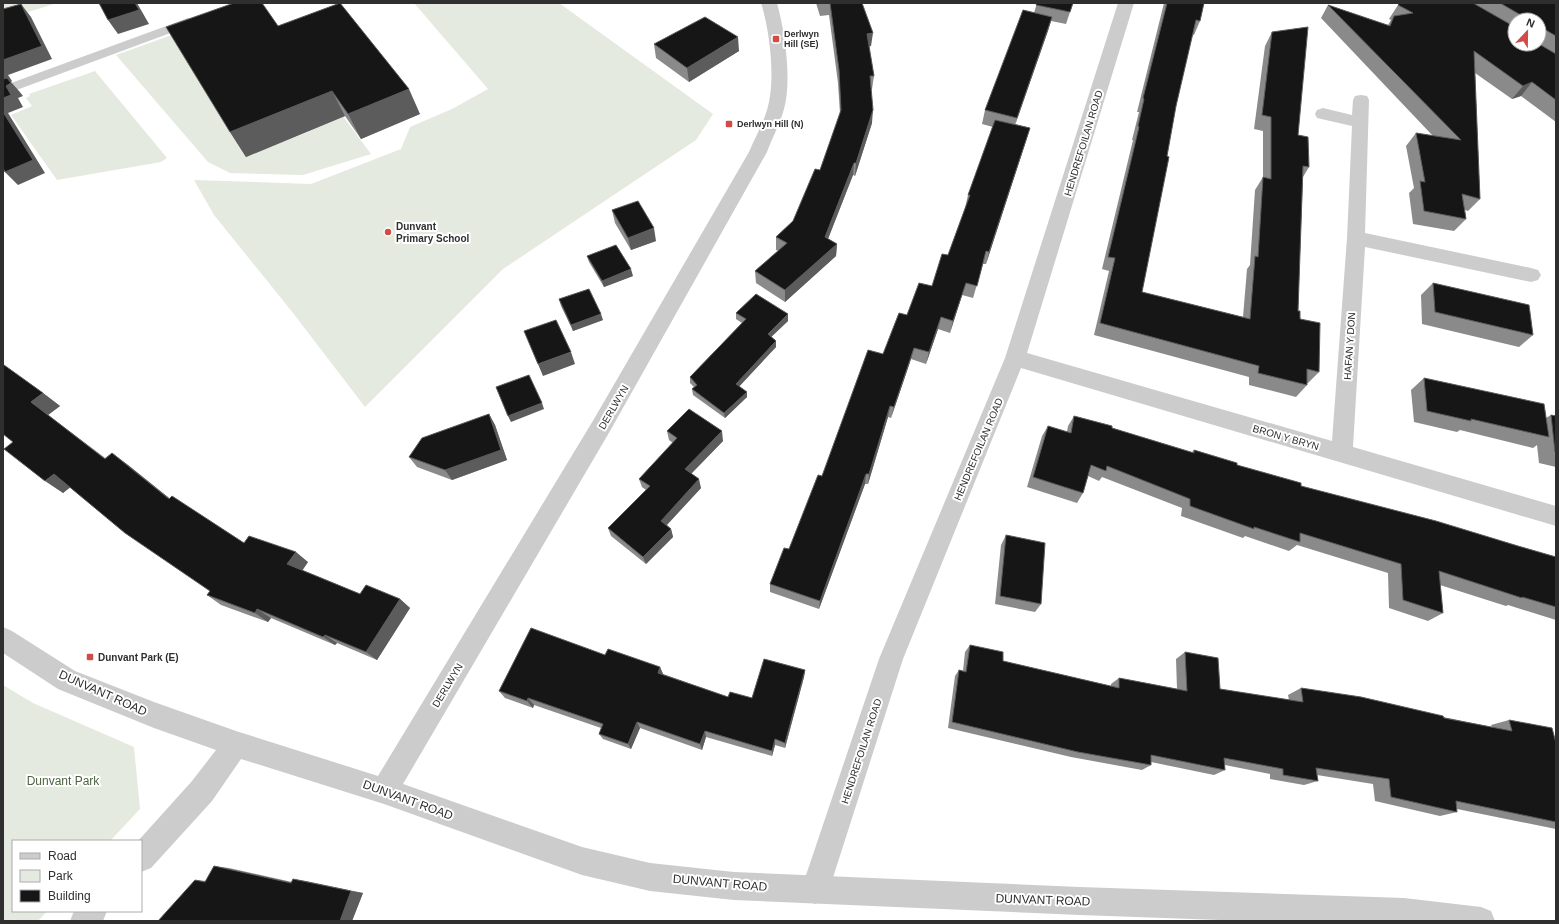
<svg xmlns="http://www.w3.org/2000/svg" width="1559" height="924" viewBox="0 0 1559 924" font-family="Arial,sans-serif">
  <rect width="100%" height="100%" fill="#fff"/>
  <path fill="#e4eadf" d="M3 3H57L3 20Z
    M414 3H559L713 114 696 140 503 269 365 407 293 313 214 215 194 180 311 184 401 149 410 127 452 109 488 89Z
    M208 22 246 156 308 132 276 89 313 76 371 154 303 175 230 173 208 162 116 55Z
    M95 71 167 158 161 162 57 180 11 115 32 106 26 98 30 96 29 94Z
    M3 685 33 703 134 747 140 809 110 841H13V911H47L38 921H3Z"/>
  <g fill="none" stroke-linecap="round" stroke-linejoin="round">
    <path fill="#ccc" fill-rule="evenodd" d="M188 18 192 19 194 22 192 25 3 95V86Z"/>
    <path fill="#ccc" fill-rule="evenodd" d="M1118 3H1134L1027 353 1332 441 1347 238 1352 126 1317 118 1315 114 1317 110 1323 108 1352 115 1353 100 1355 96 1361 95 1367 96 1369 100 1365 233 1531 268 1538 270 1541 275 1538 280 1531 282 1365 247 1353 447 1556 506V526L1021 368 903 659 829 890 825 900 815 904 805 900 801 890 879 659 1005 358Z"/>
    <path fill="#ccc" fill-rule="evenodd" d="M761 3H777C785 32 792 80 784 109 780 124 772 138 767 152L610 431 403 784 582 847 650 863 734 872 1080 887 1404 898 1481 907 1491 911 1495 921H1248L1080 915 734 900 650 891 582 875 384 804 241 759 212 801 151 868 141 872V841H138L192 781 216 750 154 728 58 689 3 653V627L12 631 75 671 154 702 236 731 378 776 594 419 749 152C755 138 763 124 767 110 776 81 770 31 761 3Z
      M74 911H107L103 921H70Z"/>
  </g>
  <path fill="#8a8a8a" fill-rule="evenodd" d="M816 3H862L871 46H869L874 76 872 89H871L872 123 855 176 853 175 828 239 837 244 836 256 785 302 756 283 755 271 779 251 776 250V237L793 221 820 170 840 114 838 83 829 15 820 16Z
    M1037 3H1073L1066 24 1051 21 1015 124 1030 128 986 264H983L973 298 962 295 950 333 938 329 926 364 911 359 891 418 888 417 868 484H865L819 609 770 592V584L789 549 822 476 883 354 907 315 932 286 948 255 965 208 968 195 993 127 982 124 985 110 1034 13Z
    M1164 3H1204L1200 21 1194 35H1192L1176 106 1142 292 1243 317 1247 269 1250 265 1255 190 1263 177V131L1254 129 1265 46 1272 32 1298 135 1309 167 1303 177 1298 311 1319 372 1308 383H1307V385L1296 397 1249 385V377L1094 335 1109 271 1102 269 1133 140H1132L1139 112H1137Z
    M1400 3H1556V122L1521 96 1512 99 1475 73 1480 199 1468 211 1465 210 1466 219 1454 231 1413 224 1409 193 1414 188 1406 146 1416 133 1433 136 1321 18 1328 5 1388 25 1391 20 1389 19 1398 5ZM1515 20H1539V44H1515Z
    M278 26 420 114 361 139 345 116 246 157 230 132Z
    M654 44 739 51 689 82 656 58Z
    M612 210 656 241 631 250 615 223Z
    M587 256 633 276 604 287 589 262Z
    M1433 283 1533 335 1519 347 1422 324 1421 295Z
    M559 299 603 320 573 331 561 306Z
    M736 313 788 314V321L771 337 776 347 739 386 747 397 725 418 693 395 692 389 694 387 690 383V377L742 323 736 319Z
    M1424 378 1546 418 1551 415 1556 416V467L1539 463 1537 445 1533 448 1460 430 1457 432 1414 422 1411 390Z
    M43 393 60 406 48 415 105 458 112 453 128 465 169 498 244 543 308 562 302 570 360 594 400 599 410 608 377 660 337 643 335 645 271 618 268 622 221 605 207 595 210 591 70 487 63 493 13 442Z
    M489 414 495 425 507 460 452 480 417 467 409 457Z
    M1074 416 1191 453 1194 450 1237 465 1301 486 1556 557V620L1508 605 1506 606 1440 585 1443 613 1428 621 1389 608 1388 573 1297 545 1289 551 1245 536 1243 538 1181 516 1182 508 1102 477 1099 481 1088 476 1083 493 1077 503 1027 487 1042 436 1048 426 1067 432 1068 426Z
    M667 431 723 441 691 474 701 488 667 525 671 529 673 537 646 564 611 536 608 528 646 490 642 487 639 479 673 443 669 440Z
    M1006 535 1041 604 1035 612 995 604 1001 545Z
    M970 645 1003 661 1111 686V684L1119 678 1177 689 1176 659 1185 652 1220 689 1289 700 1288 695 1301 688 1492 727 1491 725 1509 720 1556 743V829L1457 809V812L1440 816 1375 801 1373 784 1317 775 1318 781 1304 785 1270 779V774L1225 765V770L1214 775 1151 762V765L1142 770 1071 757 948 728 955 676 959 670 963 671 965 652Z
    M605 655 660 667 663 674 728 697 752 698 805 670 804 677 785 748 775 745 772 756 706 737 702 750 640 728 631 749 603 739 599 734 601 728 534 705 533 708 505 698 499 691Z
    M214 866 229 868 292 882 293 879 306 881 363 893 352 921 195 880 206 881Z"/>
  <path fill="#5c5c5c" d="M135 3H137L149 24 118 34 108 20Z
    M21 4 31 17 52 59 8 75 12 81 11 82 19 91 23 96 18 98 23 107 8 113 45 173 18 185 5 172 3 112V60Z
    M1052 17 1048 31 1013 131 1017 118Z
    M873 33 871 46 866 47 867 34Z
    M738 37 739 51 689 82 687 68Z
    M1532 82 1521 96 1512 99 1523 86Z
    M409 89 420 114 361 139 348 114Z
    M332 91 345 116 246 157 230 132Z
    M873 110 872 123 855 176 856 163Z
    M1030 128 1026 141 986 264 989 252Z
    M854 163 853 175 824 249 825 237Z
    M654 228 656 241 631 250 628 238Z
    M837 244 836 256 785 302V290Z
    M631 269 633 276 604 287 602 281Z
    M966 283 962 295 950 333 953 321Z
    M601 314 603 320 573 331 571 325Z
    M788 314V321L768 340V334Z
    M941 317 938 329 926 364 929 352Z
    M776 341V347L736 390V384Z
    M914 348 911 359 891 418 894 407Z
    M571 352 575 364 543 376 538 364Z
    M747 392V397L725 418 724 413Z
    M43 393 60 406 48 415 121 470 31 402Z
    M542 403 544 409 511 422 508 416Z
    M890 406 888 417 868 484 869 474Z
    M489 414 495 425 507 460 452 480 445 470Z
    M722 431 723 441 687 478 685 469Z
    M112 453 128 465 184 510 169 499Z
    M54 474 72 486 63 493 45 481Z
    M866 474 865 484 819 609 820 601Z
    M699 479 701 488 663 529 661 521Z
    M671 529 673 537 646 564 643 557Z
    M296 552 308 562 300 574 287 564Z
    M400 599 410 608 377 660 366 652Z
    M257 609 271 618 268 622 255 613Z
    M325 635 337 643 335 645 323 637Z
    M660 667 663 674 660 680 658 673Z
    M805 670 804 677 785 748V743Z
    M528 698 534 705 533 708 527 701Z
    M637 722 640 728 631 749 628 744Z
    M705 731 706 737 702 750 700 744Z
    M775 739V745L772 756V751Z
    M351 891 363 893 352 921H340Z"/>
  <path fill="#161616" stroke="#5c5c5c" d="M99 3H135L139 10 108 20Z
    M234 3H262L278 26 340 3 409 89 348 114 332 91 230 132 166 27Z
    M830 3H862L873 33 867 34 874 76H870L873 110 856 163H854L825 237 837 244 785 290 755 271 787 243 776 237 793 221 815 169 820 170 841 110 839 70Z
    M1037 3H1073L1070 12 1036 5Z
    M1167 3H1204L1200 21 1196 20 1176 106 1167 156 1169 157 1142 292 1250 319 1255 256 1258 257 1263 177 1271 179V117L1262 115 1272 32 1308 27 1298 135 1308 137 1309 167 1303 166 1298 311H1300V319L1320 323 1319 372 1307 369V385L1258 373 1259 366 1100 323 1115 258 1108 257 1139 127 1138 126 1144 99 1143 98Z
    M1400 3H1473L1515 27V44H1539L1556 54V100L1532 82 1523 86 1474 51 1480 199 1462 194 1466 219 1424 211 1420 181 1425 182 1416 133 1461 140 1328 5 1390 26 1394 16 1413 13 1398 5Z
    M1500 3H1556V36L1544 29H1539V20H1527L1526 18Z
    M21 4 42 46 3 60V9Z
    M1023 10 1052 17 1017 118 985 110Z
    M705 17 738 37 687 68 654 44Z
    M7 78 11 83 6 86 11 95 3 98V79Z
    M3 112 33 160 5 172 3 168Z
    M995 120 1030 128 989 252 986 251 977 286 966 283 953 321 941 317 929 352 914 348 894 407 890 406 869 474H866L820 601 770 584 784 548 789 549 818 475 822 476 868 350 883 354 899 313 907 315 919 283 932 286 942 254 948 255 970 195H968Z
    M638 201 654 228 628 238 612 210Z
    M616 245 631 269 602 281 587 256Z
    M1433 283 1529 305 1533 335 1435 312Z
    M589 289 601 314 571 325 559 299Z
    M756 294 788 314 768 334 776 341 736 384 747 392 724 413 692 389 697 385 690 377 746 319 736 313Z
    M556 320 571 352 538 364 524 331Z
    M4 365 43 393 31 402 105 459 112 453 169 499 172 496 244 543 249 536 296 552 287 564 360 594 366 585 400 599 366 652 325 635 323 637 257 609 255 613 207 595 210 591 125 533 54 474 45 481 4 449 13 442 3 434V366Z
    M529 375 542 403 508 416 496 387Z
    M1424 378 1544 404 1549 437 1471 419V421L1427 411Z
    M689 409 722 431 685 469 699 479 661 521 671 529 643 557 608 528 650 486 639 479 677 438 667 431Z
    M489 414 501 450 445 470 409 457 422 438Z
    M1551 415 1556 416V452H1555Z
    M1074 416 1112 426V428L1194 453V450L1237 463V465L1301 483V486L1436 521 1518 546 1556 557V607L1522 597V598L1439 571 1443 613 1403 600 1401 564 1300 533V542L1254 527V529L1190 506V499L1107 466 1106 471 1091 465 1083 493 1033 477 1048 426 1071 433Z
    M1006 535 1045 543 1041 604 1000 596Z
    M531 628 605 655 608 649 660 667 658 673 728 697 730 692 752 698 764 659 805 670 785 743 775 739 772 751 705 731 700 744 637 722 628 744 599 734 603 724 528 698 527 701 499 691Z
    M970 645 1003 652V661L1119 688V678L1187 691 1185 652 1218 658 1220 689 1303 702 1301 688 1361 697 1443 716 1444 718 1512 731 1509 720 1552 728 1556 743V822L1456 801 1457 812 1391 797 1389 779 1316 768 1318 781 1283 775V769L1224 758 1225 770 1151 755V765L1078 752 952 722 959 670 966 672Z
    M214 866 291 883 293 879 351 891 340 921H158L195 880 205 882Z"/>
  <g fill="#d04c47" stroke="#fff" stroke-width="1.5">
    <rect x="772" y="35" width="8" height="8" rx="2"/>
    <rect x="725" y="120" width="8" height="8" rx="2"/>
    <circle cx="388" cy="232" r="4"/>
    <rect x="86" y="653" width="8" height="8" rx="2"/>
  </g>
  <g text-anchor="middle" stroke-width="4" stroke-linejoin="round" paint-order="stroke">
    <g font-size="9" font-weight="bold" fill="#2f2f2f" stroke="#fff" text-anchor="start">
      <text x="784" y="37">Derlwyn<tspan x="784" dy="10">Hill (SE)</tspan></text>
      <text x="737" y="127">Derlwyn Hill (N)</text>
    </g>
    <g font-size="10" fill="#2f2f2f" stroke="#fff">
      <text transform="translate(1083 143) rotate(-73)" y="4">HENDREFOILAN ROAD</text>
      <text transform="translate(1349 346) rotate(-86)" y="4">HAFAN Y DON</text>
      <text transform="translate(613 407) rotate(-60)" y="4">DERLWYN</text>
      <text transform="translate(1286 437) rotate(16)" y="4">BRON Y BRYN</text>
      <text transform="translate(978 449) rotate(-67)" y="4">HENDREFOILAN ROAD</text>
      <text transform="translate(447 685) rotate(-59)" y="4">DERLWYN</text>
      <text transform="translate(861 751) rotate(-72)" y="4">HENDREFOILAN ROAD</text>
    </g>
    <g font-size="10" font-weight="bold" fill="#2f2f2f" stroke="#fff" text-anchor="start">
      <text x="396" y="230">Dunvant<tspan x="396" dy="12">Primary School</tspan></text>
      <text x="98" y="661">Dunvant Park (E)</text>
    </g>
    <g font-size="12" fill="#2f2f2f" stroke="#fff">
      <text transform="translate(103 693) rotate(24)" y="4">DUNVANT ROAD</text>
      <text transform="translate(408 800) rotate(20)" y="4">DUNVANT ROAD</text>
      <text transform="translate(720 883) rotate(5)" y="4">DUNVANT ROAD</text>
      <text transform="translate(1043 900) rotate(2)" y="4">DUNVANT ROAD</text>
    </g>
    <g font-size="12" fill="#4e6542" stroke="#fff">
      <text x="63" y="785">Dunvant Park</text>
    </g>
  </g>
  <rect width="1559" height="924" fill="none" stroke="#2f2f2f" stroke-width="8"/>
  <rect x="12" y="840" width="130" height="72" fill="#ffffff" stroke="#acacac"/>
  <rect x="20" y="853" width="20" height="6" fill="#cccccc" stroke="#acacac"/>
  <text x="48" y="860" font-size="12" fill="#2f2f2f">Road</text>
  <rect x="20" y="870" width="20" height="12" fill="#e4eadf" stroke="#acacac"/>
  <text x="48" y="880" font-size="12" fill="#2f2f2f">Park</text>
  <rect x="20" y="890" width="20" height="12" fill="#161616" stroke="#acacac"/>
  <text x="48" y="900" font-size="12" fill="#2f2f2f">Building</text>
  <g transform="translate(1527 32) rotate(22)"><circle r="19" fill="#ffffff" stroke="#acacac"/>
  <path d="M0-3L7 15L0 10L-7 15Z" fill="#d04c47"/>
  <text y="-6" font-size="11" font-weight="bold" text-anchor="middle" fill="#2f2f2f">N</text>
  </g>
</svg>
